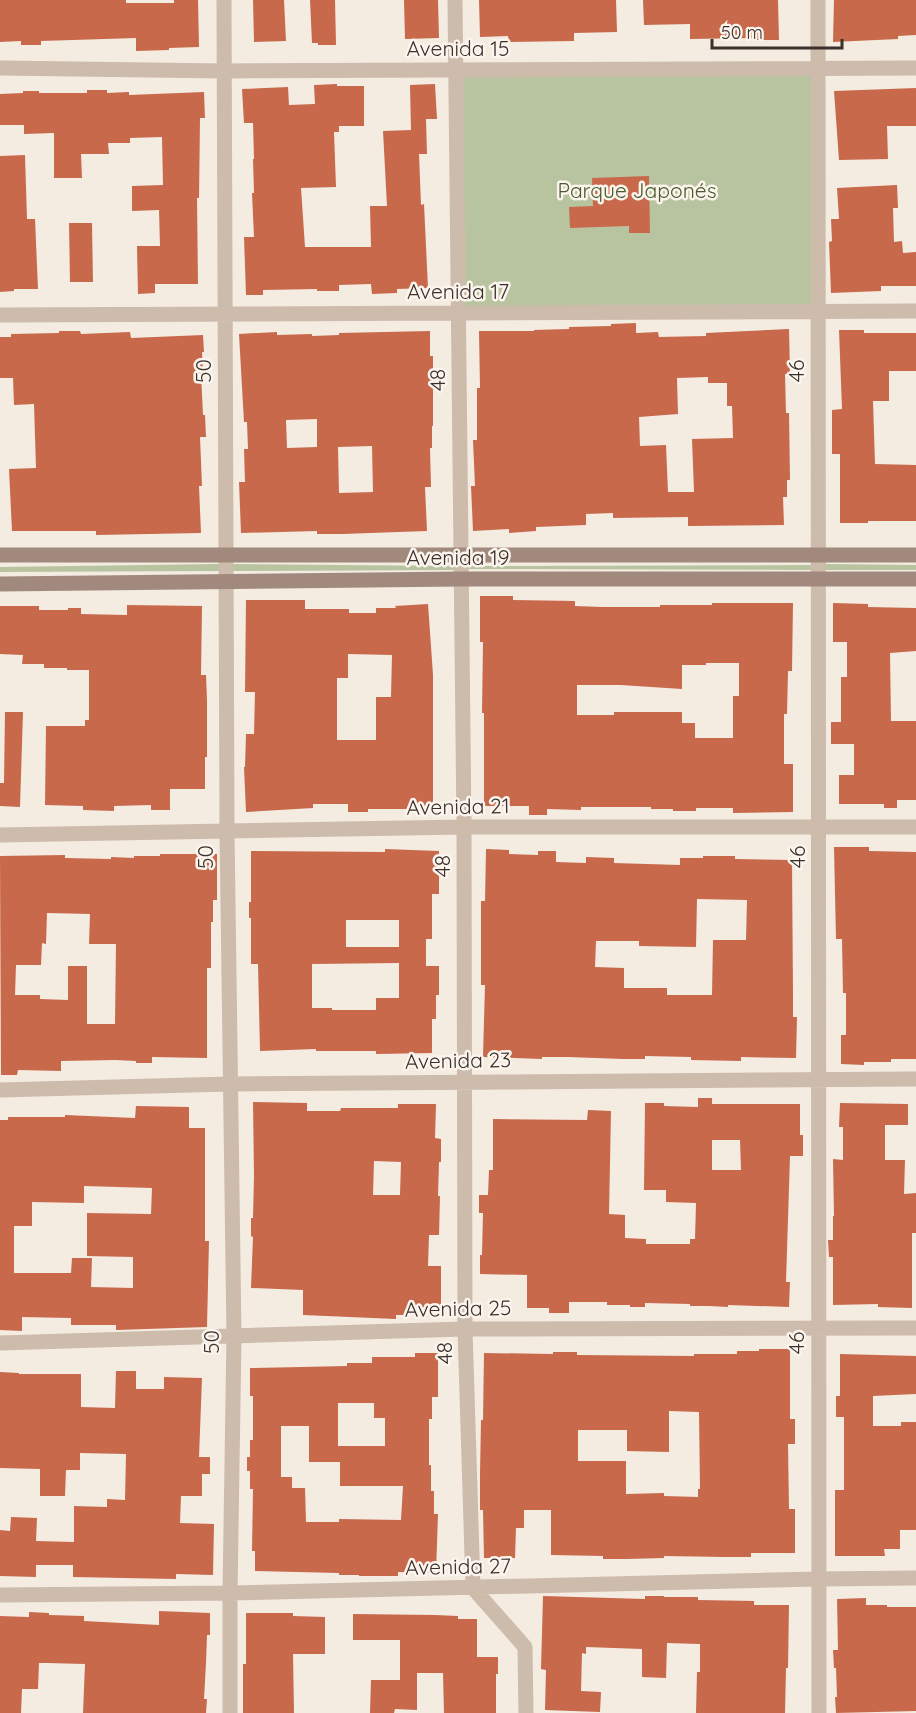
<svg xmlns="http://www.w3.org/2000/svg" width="916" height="1713" viewBox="0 0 916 1713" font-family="Quicksand,sans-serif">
  <rect width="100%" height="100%" fill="#f4ebe1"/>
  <path fill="#b8c4a0" d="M818 68V312L458 313 455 70Z
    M219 564V571L0 572V567Z
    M232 564 454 566V570L233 571Z
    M825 564 916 565V570H825Z
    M812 565V570L468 569 467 566Z"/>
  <path fill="#c8694b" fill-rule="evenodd" d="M0 0H126V3H174V0H198L199 47 169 48V50L136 51V38L41 41V45H21V41L0 42Z
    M253 0H284L286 41 254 42Z
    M310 0H335L336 45H318V43H312Z
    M404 0H438L439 38 405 39Z
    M479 0H616L617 32 574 33V41L509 42 508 36 480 37Z
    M643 0H778L779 40H752V38L690 39V24L644 25Z
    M834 0H916V35L898 36V39L833 42Z
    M337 84V86H364V126H339V132H334L336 187 301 188 305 247H371L370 206H387L383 131 411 130 410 85 435 84 437 119H426L427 154H419L421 205 424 204 428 288 397 289V293L372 294 371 284 339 285V291H317V289L263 290V295H246L244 237H254L252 193H254L253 159H254L253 123H244L242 89 288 87 289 105 315 104 314 85Z
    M916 88V126H887L888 159 839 160 834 91Z
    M87 90H107V93L129 92V95L204 92 205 118H200L199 198H197L198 284H155V293L138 294 137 246H160L159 210 132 211V186L163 185 162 137 130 138V143H108L109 154H81L82 178H54V133L24 134V125H0V94L23 93V91H39V93H87Z
    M25 155 27 219H35L38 289H14V291L0 292V156Z
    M649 176 650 233H629V226L570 228 569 207 593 206 592 178Z
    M897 185 898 208H893L894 242 902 241 903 253 916 252V286H881V291L831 293 829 242 832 241 831 219H839L837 188Z
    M69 223H92L93 282H70Z
    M636 323V333L658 332 659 337 706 336V333L789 329 790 374H785L786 413H789L790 480H787V497H783L784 525 688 526V517L613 518V513L586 514V525L536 527V531L509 533V529L473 531 471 486H475L473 440H477V388H480L479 331H534V330L569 329V327L611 326V324ZM708 377V383H727V406H732L733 438 692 439 694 492H668L666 445 640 446 639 417 678 414 677 378Z
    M839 330H864V333H916V371H889V401H873L875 464 916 465V521H868V523H840V454H832V410L842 409Z
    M59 331H80L81 334 130 332 131 338 203 335 204 352H202L203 374H201L203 415H205L206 437H200L202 486H199L201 533 96 535V531H12L9 469 36 468 34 404 14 405 13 378H0V337H11V334L59 333Z
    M430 331V356H433V426H432V448H430L431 487H425L427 531 342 534H317V531L241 533 239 482H245L244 449H248L247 422H244L239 334 277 332V335L312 334V336L339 335V333ZM317 419V447L287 448 286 420ZM372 446 373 492 339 493 338 447Z
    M480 596H513V600L575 601V606L602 607H660V605H712V603H793L792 671H788L787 714H784V764H793V812L733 813V808H696V811H673V809H651V807H581V810L547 809V815H529V806H484V713H482L483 642H480ZM706 663H739V696H733V738H695V723H682V712H614V715H577V685H621L682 689V665H706Z
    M246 600H305V609H349V613H376V608H396L395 606 428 604 433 675V809H368V812H348V804H313V808L246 812 244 767H245L246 734H254L255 692H245ZM348 654 392 655 391 697H376V740H337V678H348Z
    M833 603 868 604V607L916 608V651L890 653 891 721H916V800H897V808H884V804H839V775H854V744H831V722H841V677H847V642H833Z
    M127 605 202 606 201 675H206L207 700V757H205V789H170V810H151V805L114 806V811L83 810V806L45 805 46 726H85V720H89V670H67V668H44V664H22L23 655 0 654V606H39V610H68V608H81V614L127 615Z
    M5 712H23L20 807 0 806V783H4Z
    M834 847H869V851L916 852V1059H891V1062H864V1065L841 1064V1035H846V993H843L842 939H836Z
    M385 849 439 851V894H432V939H426V966H439V995H436V1019H432V1053L376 1054V1051H316V1049L260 1051 258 964H251V918H249V902H251V851L385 852ZM346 920H399V947H346ZM399 963V998H376V1010H332V1008H312V964Z
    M486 849 509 850V854L538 855V851H556V862L586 863V857L614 858V863L680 865V858H703V856H735V859L792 860 793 995V1017H797L796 1058 741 1057V1061L691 1060V1057L645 1056V1059H623L568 1057H542V1059L483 1057 485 985H481V901H485ZM697 899 747 900 746 940H713L712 995H667V988H624V968L595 967 596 941H639V946L696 947Z
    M160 854H217V900H213V922H211V968H207V1058L152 1057V1063H136V1061L115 1060 61 1061V1071L18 1070 17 1075H1L0 856 65 855V858L111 859V857L134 858V856H160ZM47 913 90 914 89 944H116L115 1024H87V966H68V1000L40 999V995H15L16 965H41L42 943 46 944Z
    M698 1098H712V1104H800V1135H803V1156H790L786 1282H790L789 1307 728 1305V1307L709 1306H690V1304L645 1303V1307H630V1305H607V1302H569V1313H549V1308H527V1275L480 1274V1255H482L483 1213H479V1195H488L489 1170H493V1119L587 1120 588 1110 611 1111 609 1214 625 1215V1238L646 1239V1244H690V1239H695L696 1203 666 1202V1190H644L645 1103H664V1106L698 1107ZM712 1140H740L741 1170H712Z
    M253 1102 307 1103V1111H340L341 1108H398V1104H436L435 1138 441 1139V1162H439L438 1196H440L439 1235H429L428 1266H441V1313H418V1315H396V1319L303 1315V1290L251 1288 253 1237 251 1236V1218H253L254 1176ZM374 1161 401 1162 400 1195H373Z
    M840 1103 908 1104V1125H885V1160H905L904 1194 916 1193V1233H912V1308L878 1307V1304L833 1305V1257H829L828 1240H833V1216H834L833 1159 843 1160V1127H839Z
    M136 1106 189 1107V1128H205V1241H209L207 1327 116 1330V1325H71V1318L22 1317V1331L0 1330V1120H8V1117H65V1115L135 1118ZM84 1186 152 1188 151 1214 87 1213V1256L133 1257V1288L91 1287 92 1258H72L71 1273H14V1226H32V1202L84 1203Z
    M759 1349H790V1419H795V1444H788L789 1509H795V1553H751V1557H725L664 1556V1558L626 1559H603V1556L551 1555V1510H524V1528H516L515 1558H484L483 1510H480V1474L481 1420H483L484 1353 553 1354V1352H577V1355L694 1356V1354H737V1351H759ZM669 1411 699 1412 700 1489H698V1497L664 1496V1493L626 1494V1461H578V1430H627V1451L669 1452Z
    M415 1353H438V1397H432V1419H429V1465H431V1491H434V1514H438L436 1573 398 1572V1576H359V1575H339V1573L255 1571V1551H252L253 1489H250V1471H247V1457H250V1440H253V1396H250V1368L347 1366V1363H372V1357H415ZM338 1403H374V1418H385V1446H338ZM281 1426H309V1462H340V1486H403L401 1520 339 1519V1522H306L305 1488H292V1477H281Z
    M840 1354 916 1356V1394L873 1396V1426H901V1422H916V1530H900V1549H884L885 1556H835V1490H844V1417H836V1396H840Z
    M116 1371H136V1389H164V1377L202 1378 199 1457H210V1474H202V1496H181L180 1523 214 1524 213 1575 176 1574V1579L73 1577V1565H36V1577L0 1576V1530L10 1531 11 1517 37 1518 36 1541 74 1542V1506L107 1507V1499L125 1500 126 1454 80 1453V1470H66L65 1496H40V1469L0 1468V1372L19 1373V1374H81V1407L115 1408Z
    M543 1596 645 1599V1596H664V1597H698V1600L754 1601V1605H789L788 1668H786L785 1713H696L697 1672H700V1644L667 1643 666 1678 642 1677V1649L586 1647V1654L582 1653 581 1691 601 1692 600 1712 545 1710 546 1670 541 1669Z
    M866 1598V1605H887V1607H916V1711L836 1713 835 1697H837L836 1668H834L833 1650H838L837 1599Z
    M159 1611 210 1613V1635H207L206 1663 204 1699H207L206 1713H83L85 1664 47 1663H39L38 1689H22L21 1713H0V1616L29 1617V1612L49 1613V1615L84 1616V1621L159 1625Z
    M246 1613H293V1616L325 1617V1654H293L294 1713H243V1664H246Z
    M353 1614 435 1615 458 1616V1619H477V1657H498V1674H496V1713H444L443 1673H417V1710L395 1709 394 1713H370L371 1680H400V1640H353Z"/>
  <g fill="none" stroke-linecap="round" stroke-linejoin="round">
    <path stroke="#cdbbac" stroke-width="15" d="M224 0 227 831 234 1336 230 1593V1713
      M455 0 464 827 465 1329 473 1588 525 1647 526 1713
      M818 0 819 1713
      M0 68 224 71 916 68
      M0 315 916 311
      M0 835 464 827H916
      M0 1090 229 1084 916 1079
      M0 1343 465 1329 916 1328
      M0 1595 230 1593 819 1579 916 1578"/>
    <path stroke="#a18a7d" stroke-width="15" d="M0 555H916
      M0 584 461 579H916"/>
  </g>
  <g text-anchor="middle" stroke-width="5" stroke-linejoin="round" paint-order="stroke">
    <g font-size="21" fill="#3b302b" stroke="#fbf5ee">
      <text x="458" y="56">Avenida 15</text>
      <text x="458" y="299">Avenida 17</text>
      <text transform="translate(204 371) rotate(-90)" y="7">50</text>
      <text transform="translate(797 371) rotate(-90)" y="7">46</text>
      <text transform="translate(438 380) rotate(-91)" y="7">48</text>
      <text x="458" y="565">Avenida 19</text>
      <text transform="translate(458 807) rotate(-1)" y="7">Avenida 21</text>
      <text transform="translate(206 857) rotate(-90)" y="7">50</text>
      <text transform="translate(798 857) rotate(-90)" y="7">46</text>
      <text transform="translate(443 866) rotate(-90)" y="7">48</text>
      <text transform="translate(458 1061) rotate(-1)" y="7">Avenida 23</text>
      <text transform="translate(458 1309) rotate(-1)" y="7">Avenida 25</text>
      <text transform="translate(212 1342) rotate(-90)" y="7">50</text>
      <text transform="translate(797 1343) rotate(-90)" y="7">46</text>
      <text transform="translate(445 1353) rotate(-92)" y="7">48</text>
      <text transform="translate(458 1567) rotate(-1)" y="7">Avenida 27</text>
    </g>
    <g font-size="21" fill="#4a5a2e" stroke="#fbf5ee">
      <text x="637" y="198">Parque Japonés</text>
    </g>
  </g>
  <path d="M712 39v9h130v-9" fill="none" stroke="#3b302b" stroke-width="3"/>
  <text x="721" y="39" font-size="18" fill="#3b302b" stroke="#fbf5ee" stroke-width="4.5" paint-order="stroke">50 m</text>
</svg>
